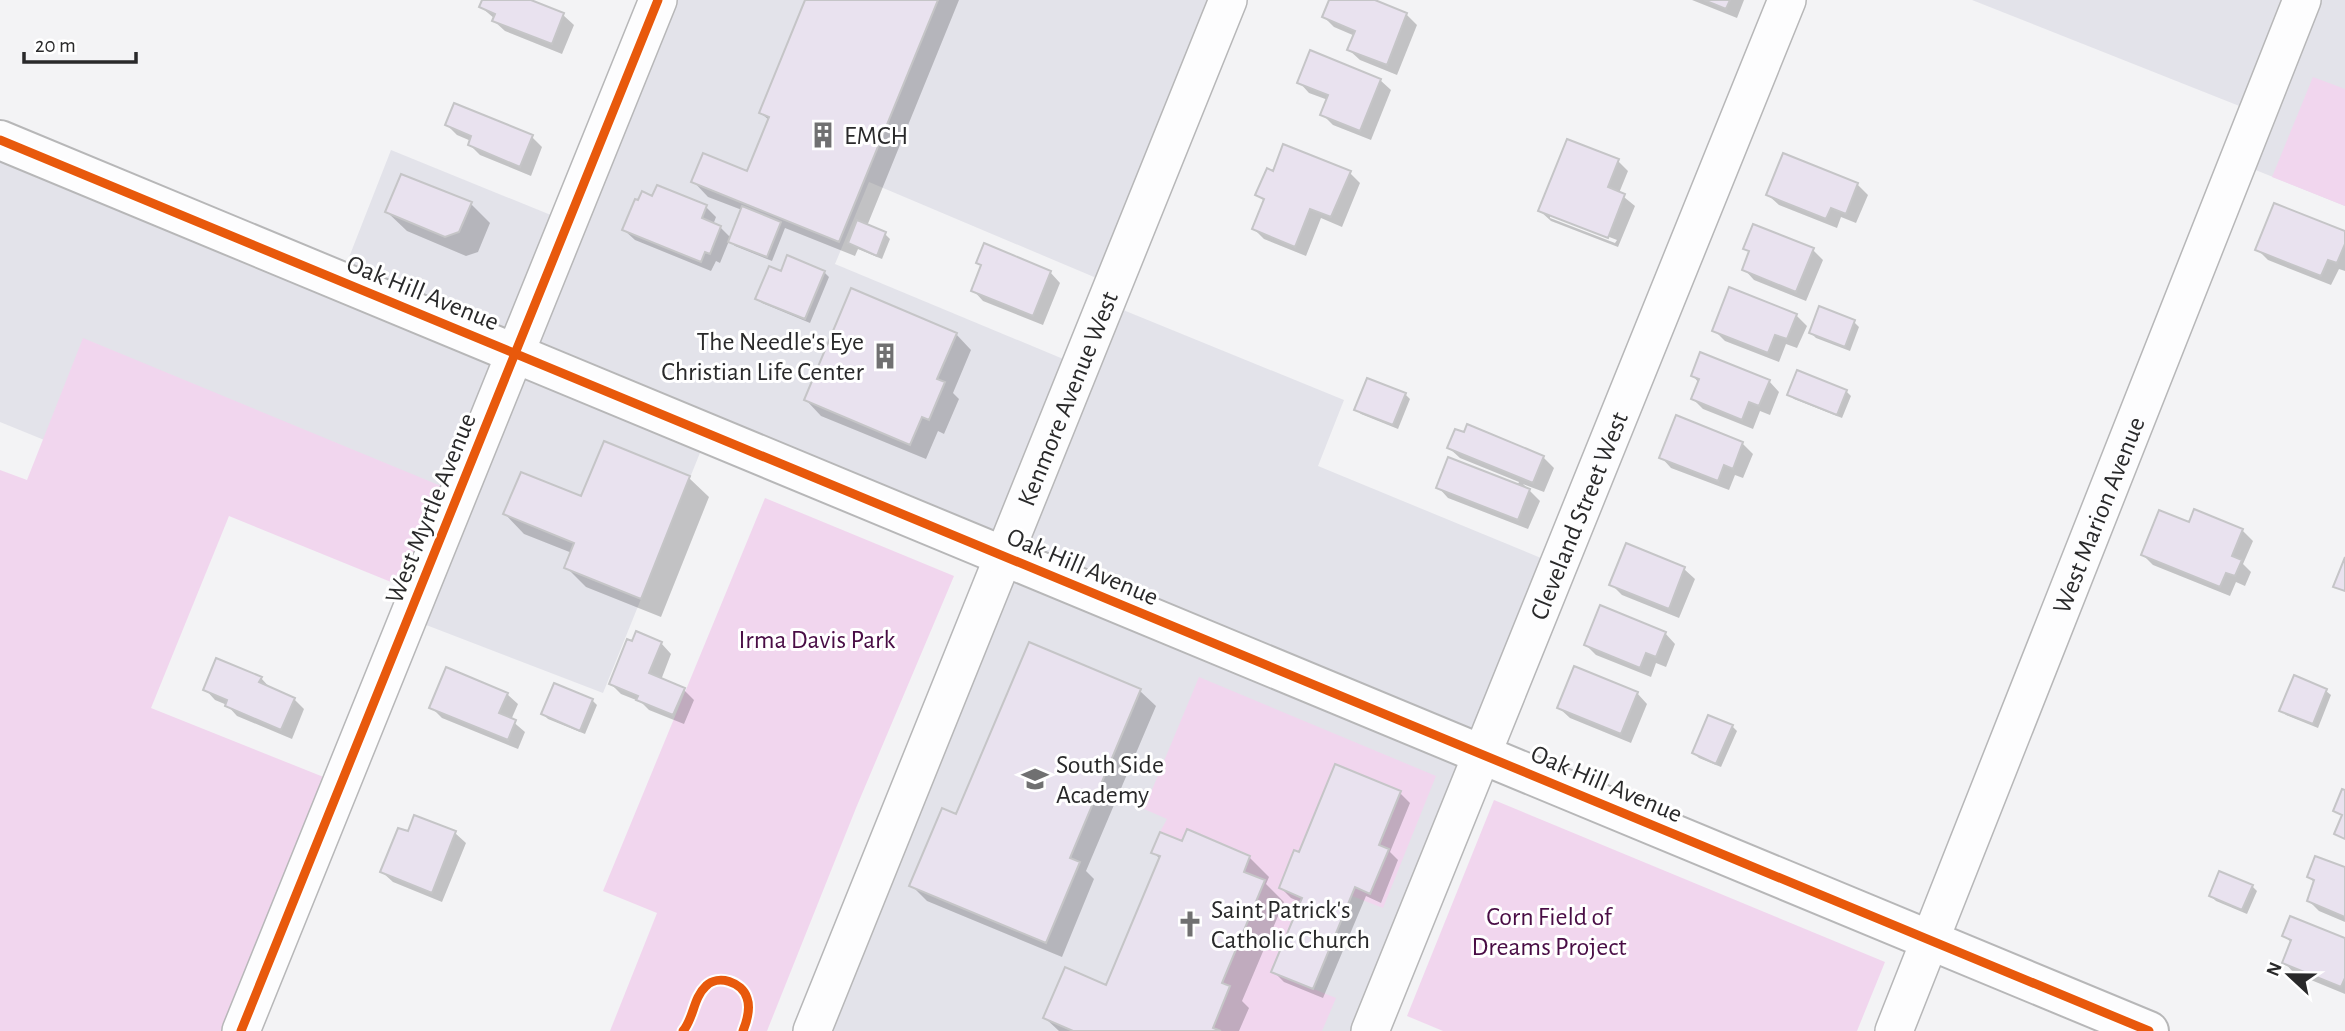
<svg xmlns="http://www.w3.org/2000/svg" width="2345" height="1031" viewBox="0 0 2345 1031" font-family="'Alegreya Sans',sans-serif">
  <rect width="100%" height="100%" fill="#f3f3f5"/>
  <path fill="#e3e3ea" d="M658 0H1228L1113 285 869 182 835 264 1080 366 1106 303 1344 400 1318 466 1558 565 1370 1031H812L1003 556 708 433 603 693 408 618 418 592 0 422V141L337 288 391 150 568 222Z
    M1972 0H2345V206L2238 163 2257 113Z"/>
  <path fill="#f1d6ee" d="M2313 77 2345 89V206L2272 177Z
    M83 338 458 493 418 593 229 516 151 708 341 784 241 1031H0V470L27 480Z
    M765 498 954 576 856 808 767 1031H610L657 913 603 891Z
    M1199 677 1436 776 1383 908 1352 896 1355 887 1371 894 1389 849 1379 845 1335 764 1299 852 1294 851 1279 888 1302 898 1271 972 1336 998 1322 1031H1221L1213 1028 1230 987 1222 983 1265 881 1244 872 1250 855 1187 829 1182 841 1160 832 1167 819 1144 809Z
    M1494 800 1885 962 1857 1031H1443L1407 1016Z"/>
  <path fill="#0003" fill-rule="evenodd" d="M484 0H526L563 15 574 25 562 54 505 31 494 21 495 19 481 7Z
    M807 0H959L867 226 885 234 890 239 882 259 858 249 855 256 785 228 772 261 735 246 729 241 720 263 716 261 711 271 635 240 624 230 653 198 706 207 716 217 713 225 720 227 731 238 742 210 708 197 693 181 748 173 770 121 761 113Z
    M1331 0H1370L1406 14 1417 25 1397 75 1360 60 1349 50 1355 36 1334 27 1324 17Z
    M1692 0H1744L1737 18Z
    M1380 80 1391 90 1371 140 1333 125 1322 114 1328 100 1309 93 1299 82Z
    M447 125 532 137 542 147 531 176 480 155 470 145 471 141 457 135Z
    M1618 161 1628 171 1619 193 1635 206 1618 247 1551 221 1540 211ZM1550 214 1617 240 1615 243 1550 218Z
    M1274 173H1350L1360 183 1342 227 1321 218 1306 256 1264 239 1254 229 1265 202 1257 194Z
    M1857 184 1868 195 1856 223 1841 217 1837 228 1779 205 1768 195Z
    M471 204 490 223 478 252 466 256 407 231 387 212Z
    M2345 233V271L2339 269 2331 285 2268 260 2257 249Z
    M1745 248 1813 250 1823 260 1806 301 1754 280 1744 269 1750 253Z
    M978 263 1050 272 1060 283 1043 325 983 301 973 290 982 267Z
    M824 272 829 277 810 323 762 303 757 299 782 273Z
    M1796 315 1807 326 1797 348 1786 344 1779 362 1725 341 1714 330Z
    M1854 322 1859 327 1850 351 1816 338 1811 333Z
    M956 334 971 350 953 393 959 399 944 434 938 431 926 459 821 416 806 400Z
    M1693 376 1769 381 1779 392 1770 415 1760 411 1753 429 1703 409 1693 399 1699 383Z
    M1846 391 1851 396 1842 418 1794 399 1789 394Z
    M1405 394 1410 399 1398 429 1361 414 1356 409Z
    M1742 443 1753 454 1743 478 1735 475 1729 490 1671 468 1661 457Z
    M1449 448 1543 457 1554 468 1544 492 1523 484 1540 501 1528 529 1448 498 1438 487 1517 486 1519 482 1460 458Z
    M689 478 709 497 661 617 586 587 566 567 572 553 524 534 505 514Z
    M2190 524 2242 530 2253 541 2243 564 2251 572 2245 586 2236 582 2230 596 2153 565 2143 555Z
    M1627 545 1684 569 1695 579 1679 618 1622 595 1611 584Z
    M1665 633 1675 644 1666 667 1656 663 1651 677 1596 655 1586 645Z
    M661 643 671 654 661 680 684 690 694 700 684 724 649 710 641 702 621 694 611 684Z
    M1030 644 1140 691 1156 706 1086 871 1094 879 1062 957 927 901 911 885 957 816Z
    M261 678 272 690 294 699 304 709 292 739 237 716 227 705 215 700 205 689Z
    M2326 691 2331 695 2318 728 2286 715 2281 710Z
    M1637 693 1647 704 1631 743 1570 718 1559 708Z
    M507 694 518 704 511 720 525 732 518 749 442 718 431 707Z
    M592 700 597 705 585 734 548 719 543 714Z
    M1732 726 1737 731 1721 767 1699 758 1694 753Z
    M1400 793 1410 803 1390 852 1398 860 1381 903 1366 896 1323 998 1284 982 1273 971 1302 903 1291 898 1281 888 1300 855Z
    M455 833 466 843 442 902 393 882 382 872Z
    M1183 843 1249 857 1269 877 1266 884 1284 902 1242 1001 1249 1008 1239 1031H1059L1045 1018 1107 987 1161 860 1153 852Z
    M2345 869V922L2319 911 2309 901 2315 883 2309 877Z
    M2252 886 2257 891 2247 914 2216 901 2211 896Z
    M2284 936 2345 940V994L2294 973 2284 962 2292 943Z"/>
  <path fill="#e9e2ef" stroke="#c5c5c7" stroke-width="2" d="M482 0H531L564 13 552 44 492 21 495 14 479 7Z
    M805 0H938L839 242 691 182 703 153 747 171 769 117 759 113Z
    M1329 0H1375L1407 13 1387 65 1347 50 1355 31 1322 17Z
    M1704 0H1730L1726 9Z
    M1310 50 1381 79 1360 131 1320 115 1328 95 1297 83Z
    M454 103 533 135 520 167 468 145 471 136 445 125Z
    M1567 139 1619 159 1608 187 1625 194 1608 238 1538 211Z
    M1283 144 1351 171 1331 217 1310 209 1295 247 1252 229 1264 199 1255 195 1267 168 1273 171Z
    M1783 153 1858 183 1846 214 1831 208 1826 219 1766 195Z
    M401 174 472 202 459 232 445 237 385 212Z
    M657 185 707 205 702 218 721 226 710 254 705 252 701 262 622 230 635 199 638 200 642 191 652 196Z
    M2274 203 2345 231V244L2337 263 2328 260 2321 276 2255 250Z
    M742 206 781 222 767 257 728 242Z
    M857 220 886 232 877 256 848 243Z
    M1753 224 1814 248 1796 292 1742 270 1749 251 1743 249Z
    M984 243 1051 271 1033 316 971 291 981 265 976 263Z
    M787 255 825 271 805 319 755 299 769 266 781 271Z
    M1729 287 1797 314 1787 339 1775 335 1768 353 1712 331Z
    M851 288 957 333 937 379 945 382 929 420 922 417 910 445 804 400Z
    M1819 306 1855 320 1845 347 1809 333Z
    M1700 352 1770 380 1759 406 1749 402 1742 420 1691 399 1699 379 1691 376Z
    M1797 370 1847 390 1837 415 1787 395Z
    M1367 378 1406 393 1393 425 1354 410Z
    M1676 415 1743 442 1733 469 1724 465 1718 481 1659 458Z
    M1467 424 1544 456 1533 483 1447 448 1455 429 1464 432Z
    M604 441 690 476 641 599 564 568 574 543 503 514 521 472 581 496Z
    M1448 457 1530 489 1518 520 1436 488Z
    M2194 509 2243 529 2232 556 2242 560 2235 576 2226 573 2220 587 2141 555 2159 510 2189 522Z
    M1626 543 1685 567 1669 609 1609 585Z
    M2345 557V591L2333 587Z
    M1600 605 1666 632 1656 657 1646 653 1640 668 1584 645Z
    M636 631 662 642 649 673 685 688 673 715 636 700 638 696 609 684 627 639 632 641Z
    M1029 642 1141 689 1070 858 1080 862 1046 943 909 886 942 808 956 814Z
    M216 658 262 677 259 682 295 698 281 730 225 706 227 700 203 690Z
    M1574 666 1638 692 1621 734 1557 708Z
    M446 667 508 693 499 713 516 720 508 740 429 708Z
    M2294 675 2327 689 2313 724 2279 711Z
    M554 683 593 699 580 731 541 714Z
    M1708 715 1733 725 1716 764 1692 753Z
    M1335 764 1401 791 1379 845 1389 849 1370 894 1355 887 1313 989 1271 972 1302 898 1279 888 1294 850 1299 852Z
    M2342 789 2345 790V839L2334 834 2342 815 2333 811Z
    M414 815 456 831 432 893 380 872 398 828 408 831Z
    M1187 829 1250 856 1244 872 1265 880 1222 983 1230 986 1213 1028 1221 1031H1073L1043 1018 1065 967 1106 985 1160 856 1151 853 1160 832 1182 841Z
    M2315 856 2345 867V917L2307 901 2314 880 2307 877Z
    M2219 871 2253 885 2242 910 2209 896Z
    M2290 916 2345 938V978L2341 987 2282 963 2291 940 2282 936Z"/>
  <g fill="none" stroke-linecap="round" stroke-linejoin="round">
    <g stroke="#b7b7b8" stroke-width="40">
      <g id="street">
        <path d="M241 1031 658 0"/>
        <path id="s1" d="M812 1031 1228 0"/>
        <path id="s2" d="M1370 1031 1787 0"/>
        <path id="s3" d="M1894 1031 2302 0"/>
      </g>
    </g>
    <g stroke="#b7b7b8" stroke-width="42">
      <path id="secondary" d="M0 140 2149 1031"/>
    </g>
    <use href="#street" stroke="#fdfdfe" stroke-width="37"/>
    <use href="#secondary" stroke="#fdfdfe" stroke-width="38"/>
    <g stroke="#fff" stroke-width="13">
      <path id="cycleway" d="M0 140 2149 1031
        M241 1031 658 0
        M683 1031C694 1018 693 998 706 986 718 974 742 982 747 998 751 1009 747 1021 743 1031"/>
    </g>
    <use href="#cycleway" stroke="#e8590c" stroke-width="9"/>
  </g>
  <defs>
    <g id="building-bare" transform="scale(2.1)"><path d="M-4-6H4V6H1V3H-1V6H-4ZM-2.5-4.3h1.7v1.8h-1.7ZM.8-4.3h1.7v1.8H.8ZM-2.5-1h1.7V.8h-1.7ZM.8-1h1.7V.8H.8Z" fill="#707071" stroke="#fff" stroke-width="2.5" paint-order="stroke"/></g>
    <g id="school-bare" transform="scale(2.1)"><path d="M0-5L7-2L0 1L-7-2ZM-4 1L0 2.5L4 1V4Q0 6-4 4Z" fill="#707071" stroke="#fff" stroke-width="2.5" paint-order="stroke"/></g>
    <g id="church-bare" transform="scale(2.1)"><path d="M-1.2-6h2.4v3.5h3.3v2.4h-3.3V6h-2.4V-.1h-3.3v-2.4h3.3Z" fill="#707071" stroke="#fff" stroke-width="2.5" paint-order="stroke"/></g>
  </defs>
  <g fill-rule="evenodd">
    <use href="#building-bare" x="823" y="135"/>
    <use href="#building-bare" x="885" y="356"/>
    <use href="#school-bare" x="1035" y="779"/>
    <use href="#church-bare" x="1190" y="924"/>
  </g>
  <g text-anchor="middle" stroke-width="6" stroke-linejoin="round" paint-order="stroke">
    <g font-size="26" fill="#29292a" stroke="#fff" text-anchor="start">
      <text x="844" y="144">EMCH</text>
      <text x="864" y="350" text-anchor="end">The Needle's Eye<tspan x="864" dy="30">Christian Life Center</tspan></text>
      <text x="1056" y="773">South Side<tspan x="1056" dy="30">Academy</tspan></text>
      <text x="1211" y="918">Saint Patrick's<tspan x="1211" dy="30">Catholic Church</tspan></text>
    </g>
    <g font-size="26" fill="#29292a" stroke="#fff">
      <text transform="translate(423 292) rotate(22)" y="9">Oak Hill Avenue</text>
      <text dy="9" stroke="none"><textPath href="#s1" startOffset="682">Kenmore Avenue West</textPath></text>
      <text transform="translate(430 508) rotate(-68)" y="9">West Myrtle Avenue</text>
      <text dy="9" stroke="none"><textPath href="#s2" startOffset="556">Cleveland Street West</textPath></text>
      <text dy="9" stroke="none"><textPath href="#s3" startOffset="555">West Marion Avenue</textPath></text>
      <text transform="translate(1083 566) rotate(23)" y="9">Oak Hill Avenue</text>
      <text transform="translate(1607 783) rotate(23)" y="9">Oak Hill Avenue</text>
    </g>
    <g font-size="26" fill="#490d45" stroke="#fff">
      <text x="817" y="648">Irma Davis Park</text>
      <text x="1549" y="925">Corn Field of<tspan x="1549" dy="30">Dreams Project</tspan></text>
    </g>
  </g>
  <g transform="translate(2289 975) rotate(292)" stroke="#ffffff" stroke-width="5" paint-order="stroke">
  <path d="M0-5L12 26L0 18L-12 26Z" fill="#29292a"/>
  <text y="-10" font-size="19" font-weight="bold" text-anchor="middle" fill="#29292a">N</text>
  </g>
  <path d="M24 52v10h112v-10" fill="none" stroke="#29292a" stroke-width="3.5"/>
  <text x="35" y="52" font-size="21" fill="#29292a" stroke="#ffffff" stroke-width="5" paint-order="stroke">20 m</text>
</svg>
